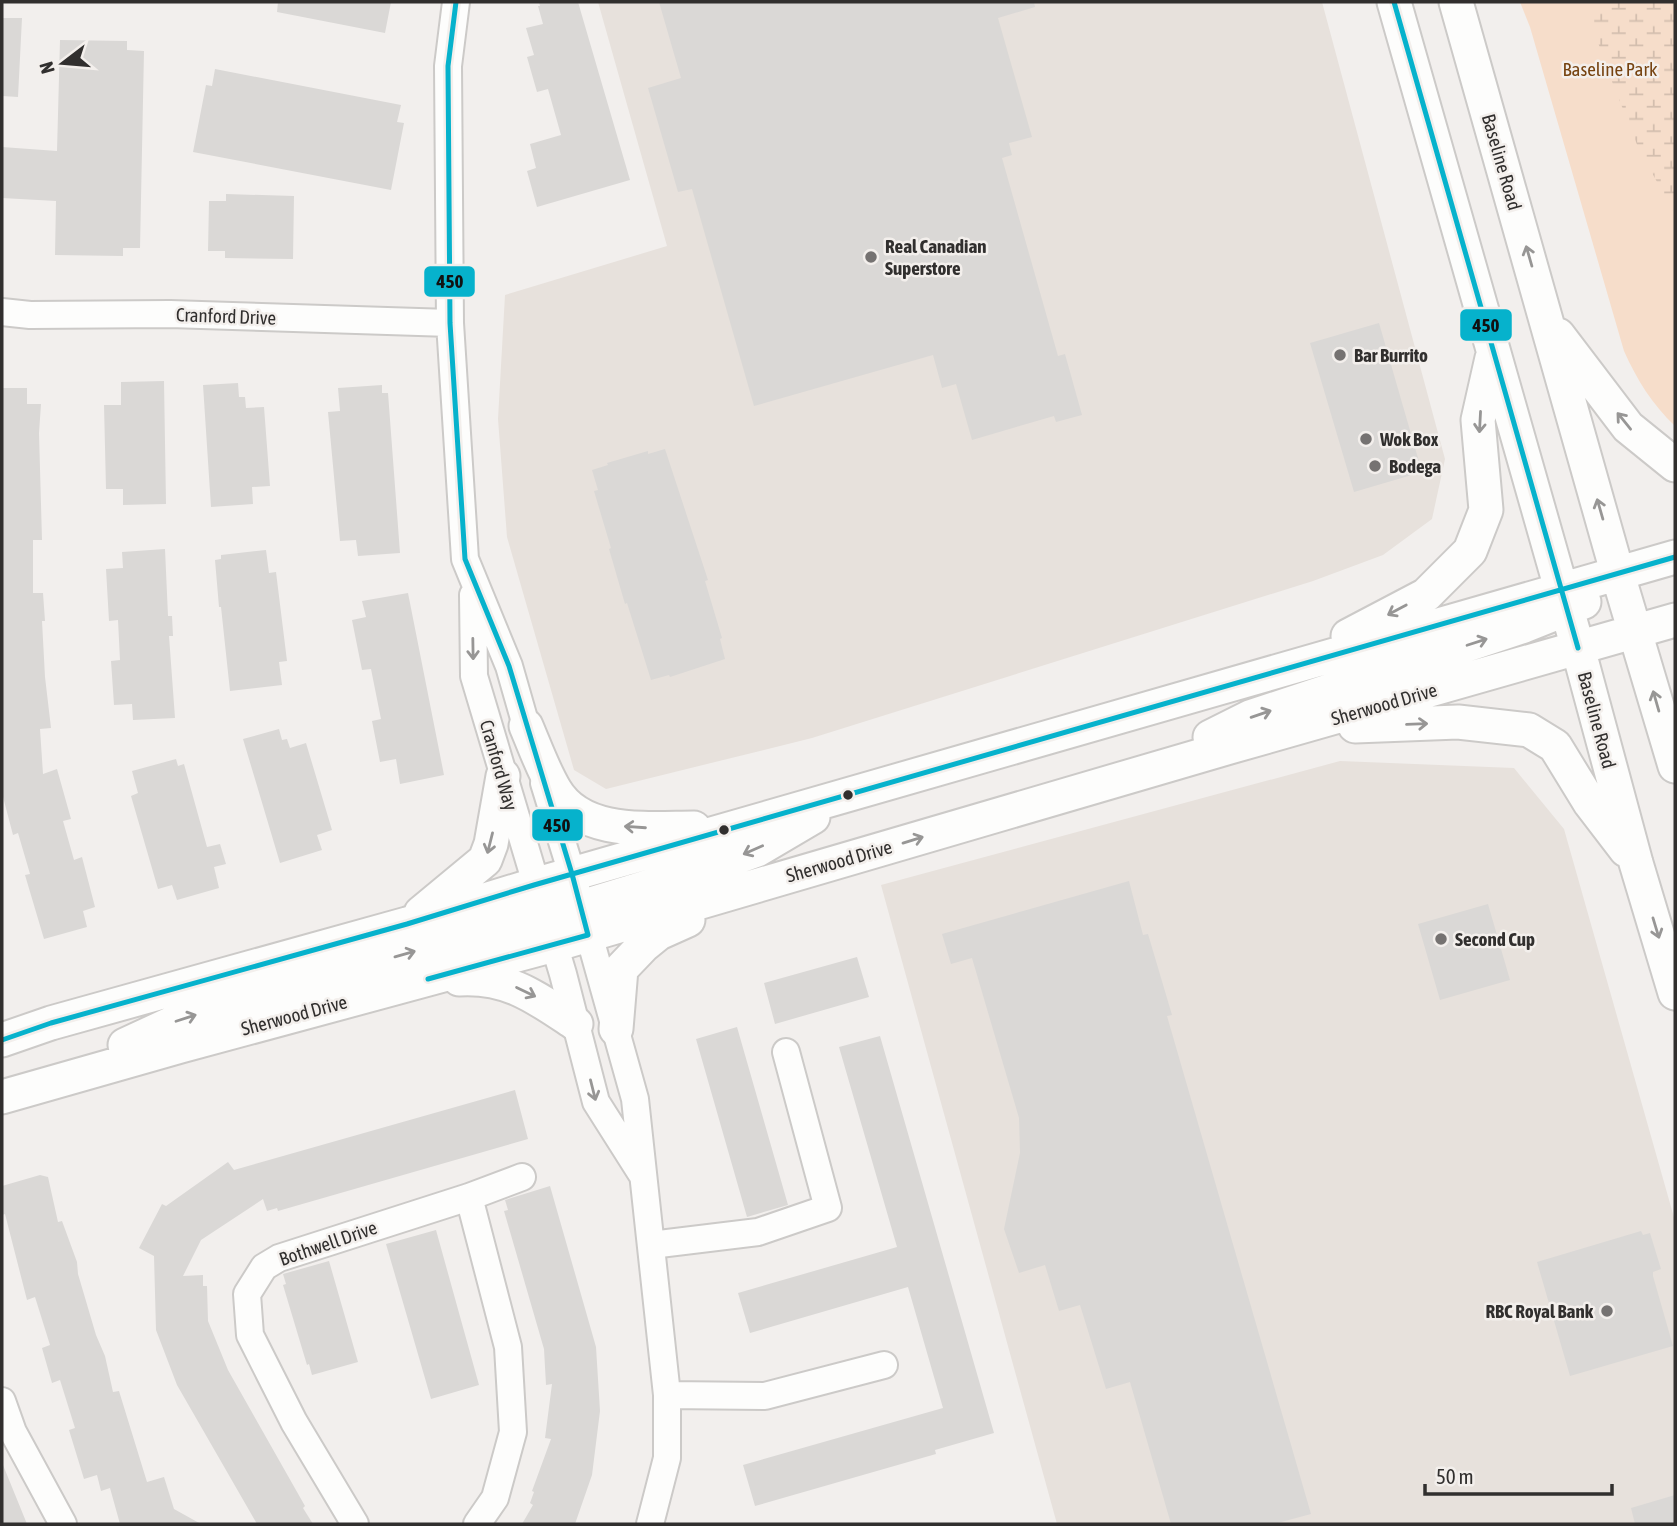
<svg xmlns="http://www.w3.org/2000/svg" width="1677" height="1526" viewBox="0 0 1677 1526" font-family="'Asap Condensed',sans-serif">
  <defs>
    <pattern id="wetland-marsh" width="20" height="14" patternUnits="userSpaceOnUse" patternTransform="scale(1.75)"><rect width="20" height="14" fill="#f6ddca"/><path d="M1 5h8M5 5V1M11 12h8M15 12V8" fill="none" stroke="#d3beae"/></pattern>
  </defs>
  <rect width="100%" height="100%" fill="#f2efed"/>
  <path fill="#e7e1dc" d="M598 2H1322L1445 459 1432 519 1383 555 1313 581 812 738 606 789 574 770 507 537 498 419 505 295 667 246Z
    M1340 761 1514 768 1564 829 1675 1221V1524H1057L881 885Z"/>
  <path fill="#f6ddca" d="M1520 2H1675V426C1652 404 1637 380 1624 351L1530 27Z"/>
  <path fill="url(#wetland-marsh)" d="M1593 2H1675V215L1638 147 1609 74 1593 28Z"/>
  <path fill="#dad8d6" d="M278 2H391L385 33 277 12Z
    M539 2H578L630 180 537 207 527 171 536 168 530 144 561 135 548 89 537 92 527 57 534 55 526 28 543 24 538 6H540Z
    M659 2H1034L1035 7 998 18 1032 137 1009 143 1012 155 1002 158 1058 356 1065 354 1082 415 1056 422 1054 416 972 440 956 384 942 388 933 355 754 406 692 189 678 192 648 88 681 78Z
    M2 18H22L18 97 2 96Z
    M60 40 127 41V50L144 51 140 248H123V256L55 255 56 201 2 198V147L57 151Z
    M215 69 401 105 397 122 404 123 391 190 193 152 206 85 212 86Z
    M226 194 294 196 293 259 225 258V251H208L209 201H226Z
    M1379 323 1422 472 1354 492 1310 343Z
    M164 381 166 504 123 505V489H106L104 405H121V382Z
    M238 383 239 397H245L246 408 264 407 270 486 252 487 253 504 211 507 203 385Z
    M382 385V393H388L400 553 358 556 356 540 340 541 328 412 340 411 338 388Z
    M2 388H27V404H41L39 433 42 540H33V593H43L45 621H42L45 677 51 728 40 729 43 774 57 769 71 819 63 821 74 860 82 857 95 907 83 911 87 927 44 939 25 875 30 874 18 833 13 835 2 793Z
    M665 449 708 580 705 581 722 638 720 639 725 659 670 677 669 675 651 680 627 603 625 604 609 549 611 548 594 491 598 490 592 470 608 465 607 463 648 451V454Z
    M165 549 168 616H172L173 636H169L175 718 133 720 132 704 114 705 111 661 120 660 118 620 109 621 106 569 123 568 122 552Z
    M266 550 269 573 276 572 287 661 279 662 282 685 230 691 221 607H219L215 560 221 559V555Z
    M408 593 444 775 400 784 396 759 380 762 372 721 381 719 371 669 362 670 352 620 366 617 362 601Z
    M279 729 282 740 287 739 290 748 306 743 332 830 317 835 322 850 280 863 243 739Z
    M176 759 178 766 184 764 207 847 220 844 226 864 214 867 219 888 177 900 172 885 158 889 131 796 138 793 132 771Z
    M1129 881 1143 935 1148 934 1172 1015 1167 1016 1311 1514 1274 1524H1171L1130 1382 1106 1389 1080 1305 1059 1311 1045 1265 1019 1273 1004 1229 1020 1153 1019 1118 972 958 951 964 942 934Z
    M1488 904 1510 980 1440 1000 1418 924Z
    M857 957 869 997 775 1024 764 983Z
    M737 1027 788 1205 747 1217 696 1039Z
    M880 1036 994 1433 935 1450 936 1454 755 1506 743 1465 943 1408 908 1287 750 1333 738 1293 897 1247 839 1047Z
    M515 1090 528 1139 278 1211 277 1208 267 1211 263 1199 201 1240 183 1276 203 1275V1286H207L208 1321 228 1370 305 1506 303 1508 313 1524H257L177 1385 156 1330 154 1256 139 1248 162 1204 166 1206 228 1162 234 1170Z
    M40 1175 48 1177 58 1222 62 1221 77 1262 78 1274 96 1335 105 1356 113 1392 119 1391 147 1482 164 1477 174 1509 201 1524H120L110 1488 101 1491 97 1475 84 1479 69 1430 75 1428 60 1380 52 1383 42 1348 50 1345 35 1297 27 1300 5 1214 2 1215V1186Z
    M550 1186 596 1347 600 1411 592 1475 575 1524H522L533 1505 530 1503 534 1492 532 1491 551 1439 545 1438 552 1384 546 1385 544 1349 504 1211 508 1210 505 1200Z
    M436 1230 479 1385 431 1399 386 1244Z
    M1641 1231 1643 1235 1650 1233 1661 1269 1653 1272V1276L1673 1346 1570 1376 1537 1262Z
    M329 1261 358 1362 312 1375 309 1364 307 1365 283 1285 286 1284 283 1274Z
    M2 1465H3L27 1524H2Z
    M1675 1495V1524H1635L1631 1508Z"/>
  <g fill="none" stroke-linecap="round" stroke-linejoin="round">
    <g stroke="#cccac8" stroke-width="30">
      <path id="minor" d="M456 2 448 66 450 323 465 559 509 666 531 743
        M2 312 30 315 170 314 450 323
        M473 595 474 676 563 974 596 1102 641 1173
        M544 783 572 874 635 1099 667 1395V1458L650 1524
        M469 1197 508 1347 513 1432 495 1498 477 1524
        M651 1245 758 1232 828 1208 786 1052
        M667 1395 765 1396 884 1365
        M2 1401 13 1432 63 1524
        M355 1524 294 1422 250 1335 247 1294 264 1267 279 1258 469 1197 522 1177"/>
    </g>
    <g stroke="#cccac8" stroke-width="37">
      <path id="major" d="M1394 2 1578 648 1636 863 1675 993
        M1456 2 1618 575 1675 766
        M1558 335 1628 427 1675 465
        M1348 636 1426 595 1470 551 1486 510 1478 420 1492 358
        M526 726C535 747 543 770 555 790 582 836 649 828 694 828
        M1355 726 1458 722 1529 730 1555 746 1590 803 1626 850
        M1210 737 1250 717 1524 626 1584 602
        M421 913 485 860 491 844 503 776
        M556 935 562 921 581 907 699 871 757 850 813 817
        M459 979C509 976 537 998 576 1024
        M616 1029 621 969 643 946 659 933 688 920
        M2 1040 51 1023 407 924 534 885 1675 557
        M125 1045 179 1020 544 914C561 904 567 893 572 874
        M2 1097 181 1046 554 945 1230 747 1675 620"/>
    </g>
    <use href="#minor" stroke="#fdfdfc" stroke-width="26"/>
    <use href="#major" stroke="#fdfdfc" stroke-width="33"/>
    <g stroke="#f3efec" stroke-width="10">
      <path id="bus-1" d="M1394 2 1578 648
        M428 979 588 935 572 874 509 666 465 559 450 323 448 66 456 2
        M2 1040 51 1023 407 924 534 885 1675 557"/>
    </g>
    <use href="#bus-1" stroke="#06b2cc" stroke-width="5"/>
  </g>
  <defs><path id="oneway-shaft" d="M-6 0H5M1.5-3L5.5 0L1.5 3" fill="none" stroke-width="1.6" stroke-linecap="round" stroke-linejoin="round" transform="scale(1.75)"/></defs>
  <g stroke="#979695">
    <use href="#oneway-shaft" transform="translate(1529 256) rotate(-106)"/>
    <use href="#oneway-shaft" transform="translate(1624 421) rotate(-129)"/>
    <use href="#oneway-shaft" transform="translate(1480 422) rotate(93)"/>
    <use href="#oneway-shaft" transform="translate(1600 509) rotate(-106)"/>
    <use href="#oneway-shaft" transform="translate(1397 610) rotate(152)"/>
    <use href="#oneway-shaft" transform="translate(1477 642) rotate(-18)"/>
    <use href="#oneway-shaft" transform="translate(473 649) rotate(89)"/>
    <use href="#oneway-shaft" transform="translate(1656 701) rotate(-106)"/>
    <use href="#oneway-shaft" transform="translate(1261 714) rotate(-19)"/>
    <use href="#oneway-shaft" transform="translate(1417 724) rotate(-2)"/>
    <use href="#oneway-shaft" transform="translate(635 827) rotate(-176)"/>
    <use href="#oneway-shaft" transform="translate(913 840) rotate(-17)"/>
    <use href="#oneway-shaft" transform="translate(490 843) rotate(104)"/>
    <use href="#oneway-shaft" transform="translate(753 850) rotate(156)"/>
    <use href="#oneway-shaft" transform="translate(1656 928) rotate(73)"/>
    <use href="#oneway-shaft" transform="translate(405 954) rotate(-16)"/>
    <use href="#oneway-shaft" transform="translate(526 992) rotate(26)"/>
    <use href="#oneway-shaft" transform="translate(186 1018) rotate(-18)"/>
    <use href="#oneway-shaft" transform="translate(593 1090) rotate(76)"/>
  </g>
  <g fill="#757271" stroke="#f3efec" stroke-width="2.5">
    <circle cx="871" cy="257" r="7"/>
    <circle cx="1340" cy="355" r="7"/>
    <circle cx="1366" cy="439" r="7"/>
    <circle cx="1375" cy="466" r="7"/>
    <circle cx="1441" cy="939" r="7"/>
    <circle cx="1607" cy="1311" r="7"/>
  </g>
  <g fill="#312f2e" stroke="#f3efec" stroke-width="2.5">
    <circle cx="848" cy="795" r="6"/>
    <circle cx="724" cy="830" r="6"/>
  </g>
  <g text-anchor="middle" stroke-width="5" stroke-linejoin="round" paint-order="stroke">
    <g font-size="19" fill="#764310" stroke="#f3efec">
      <text x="1610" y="76">Baseline Park</text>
    </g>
    <g font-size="19" fill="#312f2e" stroke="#f3efec">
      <text transform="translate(1502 162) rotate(74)" y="7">Baseline Road</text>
      <text transform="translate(226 316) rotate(2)" y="7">Cranford Drive</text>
      <text transform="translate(1384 704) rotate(-16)" y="7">Sherwood Drive</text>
      <text transform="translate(1597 720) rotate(75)" y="7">Baseline Road</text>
      <text transform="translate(499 765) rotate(74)" y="7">Cranford Way</text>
      <text transform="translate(839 861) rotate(-16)" y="7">Sherwood Drive</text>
      <text transform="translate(294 1015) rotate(-15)" y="7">Sherwood Drive</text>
      <text transform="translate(328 1243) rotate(-19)" y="7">Bothwell Drive</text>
    </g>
    <g font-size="19" font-weight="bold" fill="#312f2e" stroke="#f3efec" text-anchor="start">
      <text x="885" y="253">Real Canadian<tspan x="885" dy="22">Superstore</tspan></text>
      <text x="1354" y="362">Bar Burrito</text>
      <text x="1380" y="446">Wok Box</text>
      <text x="1389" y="473">Bodega</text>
      <text x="1455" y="946">Second Cup</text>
      <text x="1593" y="1318" text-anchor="end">RBC Royal Bank</text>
    </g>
  </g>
  <g stroke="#f3efec" stroke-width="2.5">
    <rect x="423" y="265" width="53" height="33" rx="7" fill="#06b2cc"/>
    <rect x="1459" y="308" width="54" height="34" rx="7" fill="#06b2cc"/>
    <rect x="531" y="808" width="53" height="34" rx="7" fill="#06b2cc"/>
  </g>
  <g font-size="19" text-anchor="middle" font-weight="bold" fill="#111">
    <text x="450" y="288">450</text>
    <text x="1486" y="332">450</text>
    <text x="557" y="832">450</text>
  </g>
  <rect width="1677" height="1526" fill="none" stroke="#312f2e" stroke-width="7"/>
  <g transform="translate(63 63) rotate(254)" stroke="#f3efec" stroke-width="5" paint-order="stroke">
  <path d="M0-5L12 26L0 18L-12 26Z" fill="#312f2e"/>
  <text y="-10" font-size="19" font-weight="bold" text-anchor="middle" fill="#312f2e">N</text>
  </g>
  <path d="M1425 1484v10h187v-10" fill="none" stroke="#312f2e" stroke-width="3.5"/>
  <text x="1436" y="1484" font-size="21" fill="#312f2e" stroke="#f3efec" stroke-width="5" paint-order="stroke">50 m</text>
</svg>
